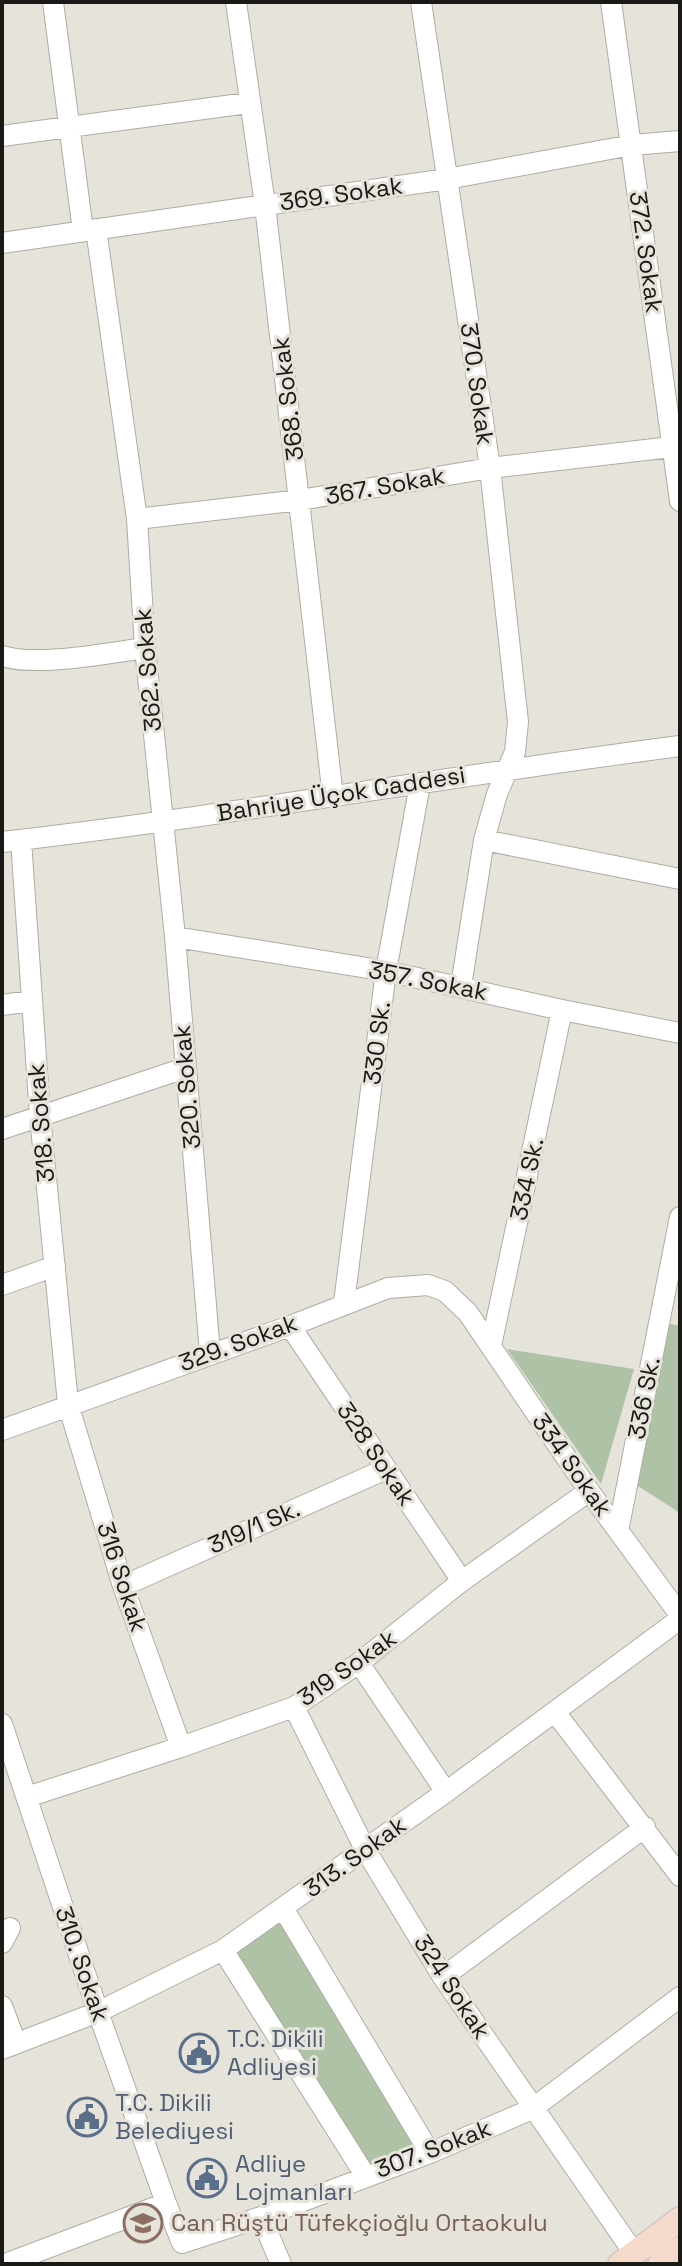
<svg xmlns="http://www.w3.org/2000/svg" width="682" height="2266" viewBox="0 0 682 2266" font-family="'Space Grotesk',sans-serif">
  <rect width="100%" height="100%" fill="#e6e3db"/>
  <path fill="#aec2a5" d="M664 1323 680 1326V1513L635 1484Z
    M507 1349 634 1369 601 1484Z
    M283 1908 430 2153 365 2175 223 1950Z"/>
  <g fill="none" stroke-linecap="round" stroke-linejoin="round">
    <g stroke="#afaca4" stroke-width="22">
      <path id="minor" d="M53 2 83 231
        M236 2 265 205 333 797
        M421 2 490 468 518 722 515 752 497 794 484 840 461 986
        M611 2 680 501
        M2 136 248 103
        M96 229 137 519 145 648 175 937 210 1353
        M2 243 447 179 632 145 680 141
        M137 519 300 500 490 468 680 446
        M2 656C37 667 107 653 145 648
        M21 840 40 1116 68 1404 123 1586 181 1747
        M484 840 680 879
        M2 842C229 816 454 775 680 746
        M175 937 386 971 562 1010 680 1033
        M2 1005 31 1001
        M2 1129 185 1068
        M2 1285 55 1266
        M344 1303 386 971 420 784
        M290 1326 462 1581
        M491 1346 562 1010
        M2 1430 290 1326 388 1288 428 1285 445 1291 468 1313 589 1491 680 1615
        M618 1531 680 1217
        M123 1586 386 1469
        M359 1663 446 1792
        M294 1707 365 1849 443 1977 634 2253
        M555 1712 680 1876
        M2 1724 98 2012 166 2203
        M27 1797 181 1747 294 1707 359 1663 462 1581 589 1491
        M283 1908 430 2153
        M2 1943 10 1928
        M223 1950 365 2175
        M443 1977 645 1827
        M2 2006 16 2043
        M2 2049 98 2012 223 1950 446 1792 680 1619
        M261 2217 281 2264
        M5 2264 166 2203 182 2243 261 2217 430 2153 532 2109 680 1997"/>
    </g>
    <g stroke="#c3c3c2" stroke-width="26">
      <path id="major" d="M620 2264 680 2219
        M660 2264 680 2249"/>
    </g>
    <use href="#minor" stroke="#fff" stroke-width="20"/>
    <use href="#major" stroke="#f5d9cb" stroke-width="24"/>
  </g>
  <defs>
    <g id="civic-ring" transform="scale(2)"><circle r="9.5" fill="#e6e3db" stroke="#5c6f8a" stroke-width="1.5"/><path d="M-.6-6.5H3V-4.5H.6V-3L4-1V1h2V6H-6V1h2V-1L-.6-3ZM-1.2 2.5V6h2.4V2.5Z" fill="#5c6f8a"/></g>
    <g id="school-ring" transform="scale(2)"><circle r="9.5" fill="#e6e3db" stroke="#8d6e63" stroke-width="1.5"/><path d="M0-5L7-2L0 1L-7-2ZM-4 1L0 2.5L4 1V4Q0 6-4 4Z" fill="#8d6e63"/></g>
  </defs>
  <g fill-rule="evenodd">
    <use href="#civic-ring" x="199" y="2053"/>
    <use href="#civic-ring" x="87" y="2117"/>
    <use href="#civic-ring" x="207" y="2178"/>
    <use href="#school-ring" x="143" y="2223"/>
  </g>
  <g text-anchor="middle" stroke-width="6" stroke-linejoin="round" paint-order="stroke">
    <g font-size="24" fill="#1a1916" stroke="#e6e3db">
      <text transform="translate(341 194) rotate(-8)" y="8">369. Sokak</text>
      <text transform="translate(646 252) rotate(82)" y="8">372. Sokak</text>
      <text transform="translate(477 384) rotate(82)" y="8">370. Sokak</text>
      <text transform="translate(288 399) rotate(-97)" y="8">368. Sokak</text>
      <text transform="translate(385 486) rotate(-10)" y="8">367. Sokak</text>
      <text transform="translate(148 670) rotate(-95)" y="8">362. Sokak</text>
      <text transform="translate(341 794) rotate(-9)" y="8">Bahriye Üçok Caddesi</text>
      <text transform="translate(428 981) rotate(11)" y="8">357. Sokak</text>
      <text transform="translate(377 1043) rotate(-83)" y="8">330 Sk.</text>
      <text transform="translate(187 1087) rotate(-95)" y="8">320. Sokak</text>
      <text transform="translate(41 1123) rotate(-95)" y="8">318. Sokak</text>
      <text transform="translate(527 1179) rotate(-78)" y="8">334 Sk.</text>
      <text transform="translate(238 1343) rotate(-20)" y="8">329. Sokak</text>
      <text transform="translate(644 1398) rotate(-79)" y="8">336 Sk.</text>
      <text transform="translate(376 1454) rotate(56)" y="8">328 Sokak</text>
      <text transform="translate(572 1465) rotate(55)" y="8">334 Sokak</text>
      <text transform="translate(254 1527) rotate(-24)" y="8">319/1 Sk.</text>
      <text transform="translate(122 1577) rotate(72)" y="8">316 Sokak</text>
      <text transform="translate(347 1668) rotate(-35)" y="8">319 Sokak</text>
      <text transform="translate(355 1857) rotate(-36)" y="8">313. Sokak</text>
      <text transform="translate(82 1964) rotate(71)" y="8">310. Sokak</text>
      <text transform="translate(452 1987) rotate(57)" y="8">324 Sokak</text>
      <text transform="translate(433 2149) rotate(-21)" y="8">307. Sokak</text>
    </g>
    <g font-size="24" fill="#4e5e75" stroke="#e6e3db" text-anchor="start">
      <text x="227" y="2047">T.C. Dikili<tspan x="227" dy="28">Adliyesi</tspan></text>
      <text x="115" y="2111">T.C. Dikili<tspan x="115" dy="28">Belediyesi</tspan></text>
      <text x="235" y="2172">Adliye<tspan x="235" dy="28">Lojmanları</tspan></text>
    </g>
    <g font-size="24" fill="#785e54" stroke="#e6e3db" text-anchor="start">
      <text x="171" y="2231">Can Rüştü Tüfekçioğlu Ortaokulu</text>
    </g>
  </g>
  <rect width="682" height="2266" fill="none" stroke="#1a1916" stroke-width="8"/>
</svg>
